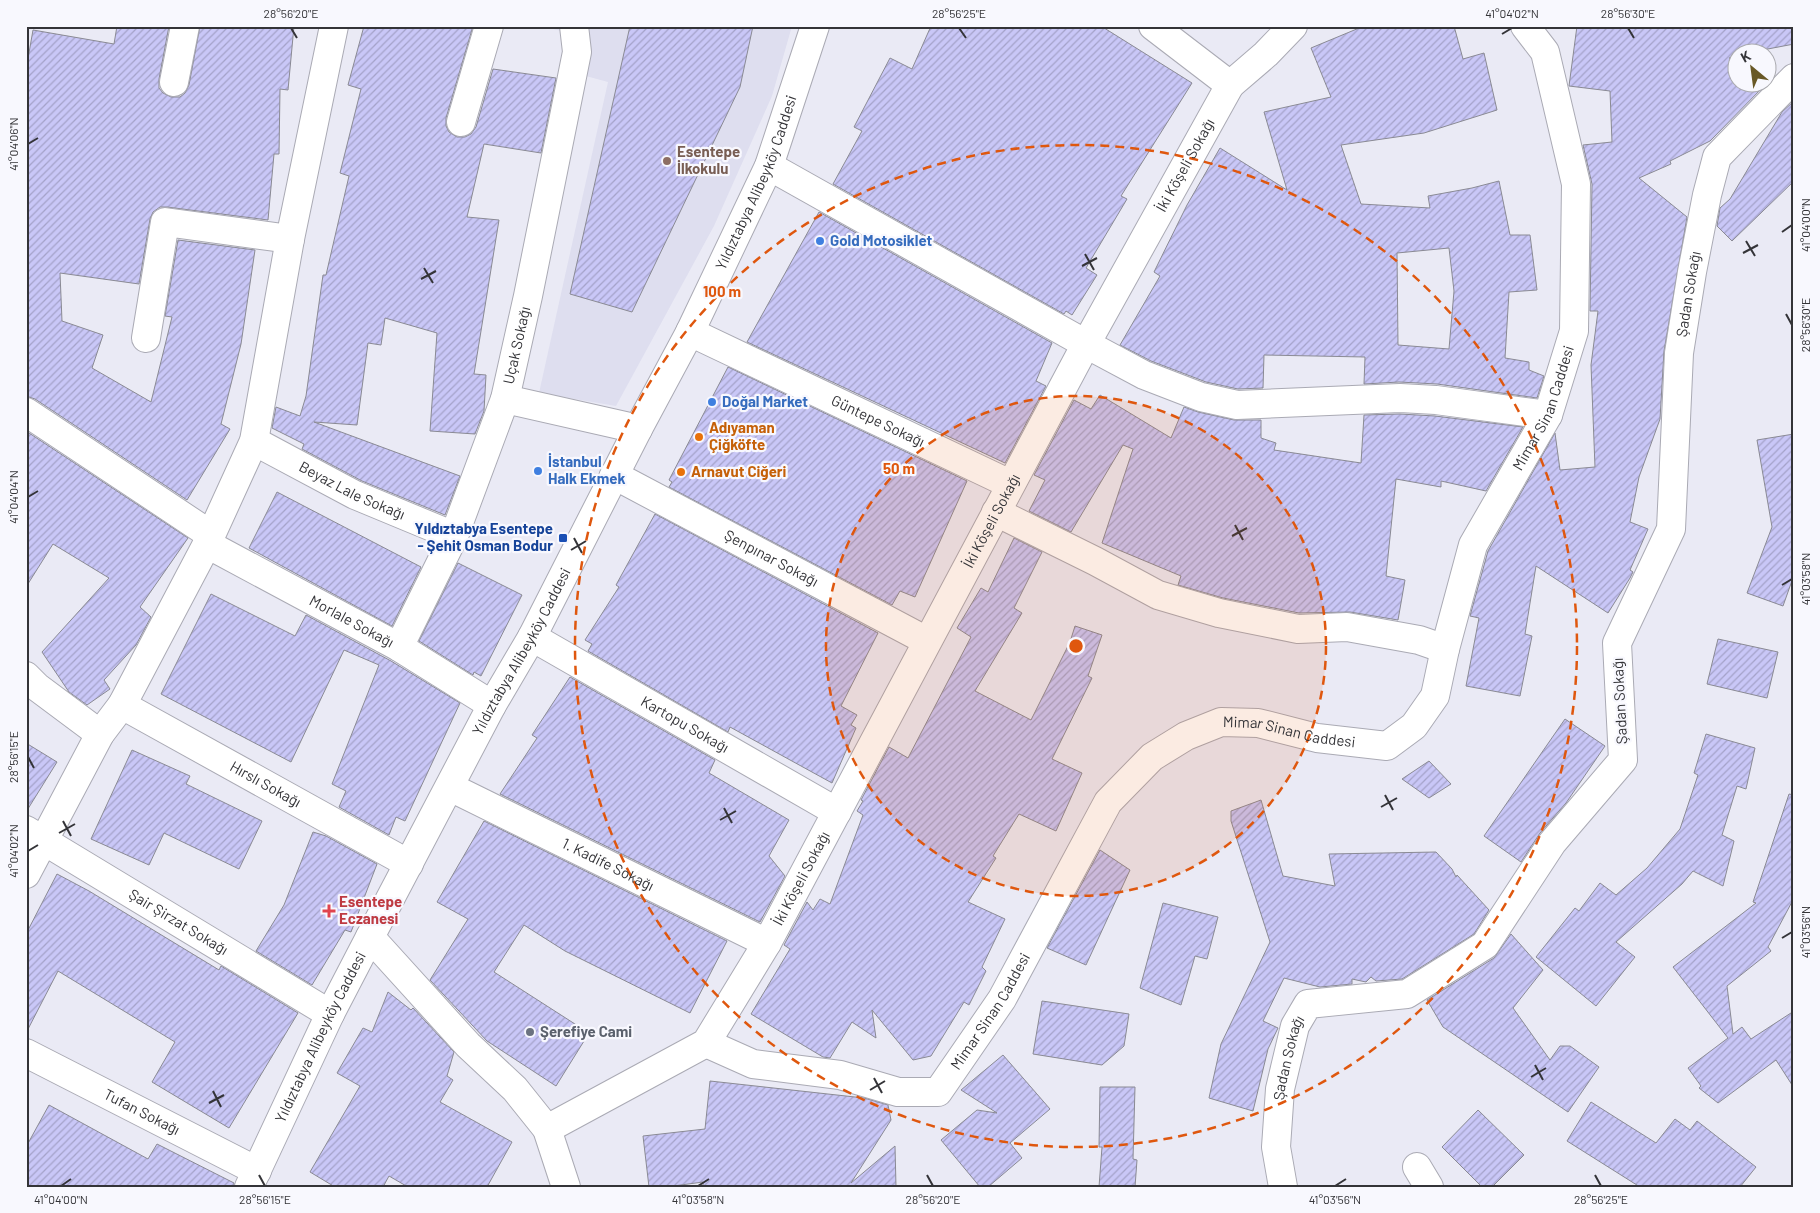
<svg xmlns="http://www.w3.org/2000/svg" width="1820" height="1213" viewBox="0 0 1820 1213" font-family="Barlow,sans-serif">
  <defs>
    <pattern id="building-hatch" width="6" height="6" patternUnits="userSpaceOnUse" patternTransform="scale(1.25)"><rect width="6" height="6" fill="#c9c7f7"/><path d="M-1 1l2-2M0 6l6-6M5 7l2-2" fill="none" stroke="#a4a2c9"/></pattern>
  </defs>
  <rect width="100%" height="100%" fill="#eaeaf5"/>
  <path fill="#dedeef" d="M553 26H792L772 96 714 226 616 406 539 393 608 82 575 73 581 35 553 29Z"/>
  <path fill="url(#building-hatch)" stroke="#8a8a94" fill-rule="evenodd" d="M117 26H169L159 79V88L163 93 171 97H180L185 93 189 85 200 26H294L288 90 280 89 279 154H274L268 220 167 207H160L153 212 150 219 139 284 60 273 62 321 103 335 92 368 151 402 172 317 165 316 178 240 255 250 241 344 221 424 230 429 187 500 35 399 26 396V70L33 30 114 44Z
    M364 26H473L446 118V126L449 132 457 137H465L471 134 476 127 493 69 556 78 541 153 484 144 467 217 499 220 474 374 486 375 484 411 475 434 430 431 437 333 385 318 381 345 368 343 357 425 314 422 460 476 445 515 362 481 302 449 304 444 272 428 276 407 300 416 306 396 323 275H326L349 176 340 173 361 89 348 85Z
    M630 26H753L740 87 632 312 570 294Z
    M931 26H1101L1192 83 1121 196 1127 199 1086 268 1097 275 1072 315 1066 311 1064 314 833 184 862 131 854 127 890 58 912 69Z
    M1364 26H1454L1463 59 1484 53 1497 110 1424 133 1341 145 1361 204 1430 208 1428 196 1472 188 1499 181 1510 235H1530L1537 290 1509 292 1505 358 1529 362V370L1544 376 1537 398 1437 384 1399 382 1364 384 1365 357 1264 355 1263 388 1238 389 1206 382 1151 361 1120 345 1160 276 1154 272 1187 205 1220 148 1287 190 1264 112 1331 97 1311 48ZM1449 248 1454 291 1449 349 1398 345 1397 253Z
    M1577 26H1794V44L1752 52H1738V56L1729 58 1738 63V82H1764L1766 84 1710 141 1670 161 1671 164 1639 178 1687 217 1664 351 1660 419 1639 477 1630 522 1648 529 1630 570 1633 572 1630 578 1608 613 1536 566 1525 634 1532 636 1520 696 1466 686 1479 618 1470 616 1488 551 1555 433 1560 470 1595 467 1591 365 1598 311H1590L1592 184 1583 145 1612 142 1610 91 1569 86Z
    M1794 101V181L1732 241 1717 226 1720 208 1730 199 1782 112Z
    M819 212 1052 343 1036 381 1046 386 1005 463 747 342Z
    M728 367 967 481 915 597 900 591 892 605 669 487 672 482 669 480Z
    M1100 395 1171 438 1184 407 1198 412 1234 420H1261V438L1276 443 1274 450 1361 463 1364 415 1400 414 1435 416 1523 427 1486 491 1441 481V487L1396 479 1386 576 1405 580 1398 620 1350 612 1299 613 1223 598 1178 585 1181 576 1102 543 1133 449 1123 445 1071 532 1029 511 1045 480 1034 475 1074 400 1091 409Z
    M26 431 188 538 140 607 151 617 136 645 104 680 110 689 87 705 69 692 42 652 109 578 53 544 26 587Z
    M1794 434V575L1783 606 1747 593 1772 527 1757 440Z
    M277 492 421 567 392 626 249 548Z
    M655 514 878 633 841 706 857 715 851 725 856 728 832 783 730 727 728 732 588 651 592 644 585 640 619 587 616 585Z
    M1014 538 1042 552 1014 608 1022 613 975 691 1031 720 1070 642 1075 626 1102 635 1088 676 1092 678 1052 759 1082 773 1056 831 1019 814 993 856 996 858 968 902 1005 919 982 967 986 971 969 1005 964 1002 931 1056 913 1060 872 1010 876 1038 852 1022 830 1058 823 1057 751 1014 790 949 784 945 807 902 813 910 820 899 830 904 863 815 857 811 863 801 861 800 889 747 908 758 971 637 957 628 981 588 988 592Z
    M458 563 522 595 481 676 474 672 473 675 419 641Z
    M211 594 295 636 306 615 391 661 460 703 405 821 396 817 389 835 339 807 346 791 332 784 379 665 344 650 291 762 161 694Z
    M1718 639 1778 652 1767 698 1707 684Z
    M570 677 715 760 709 773 789 820 769 856 785 876 760 922 500 794 537 738 532 735Z
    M1565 719 1605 746 1566 803 1540 833 1521 862 1484 836Z
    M1706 734 1755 748 1746 789 1737 786 1722 835 1734 841 1723 886 1693 871 1682 884 1616 942 1635 957 1596 1006 1536 957 1575 908 1579 911 1600 883 1616 895 1647 868 1680 829 1698 775 1694 773Z
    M26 743 57 762 26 812Z
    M132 750 190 776 186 784 262 821 239 869 164 833 149 865 91 839Z
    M1429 761 1451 784 1429 798 1402 779Z
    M1789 794 1794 795V898L1768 947 1771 951 1727 986 1733 1034 1742 1027 1751 1039 1794 1011V1088L1776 1060 1718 1103 1699 1088 1701 1086 1688 1068 1728 1038 1673 967 1756 903 1753 902Z
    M1261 800 1283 876 1335 886 1329 854 1436 852 1452 869 1456 877 1457 875 1489 910 1474 934 1402 979 1376 981 1371 977 1366 982 1352 979V984L1320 987 1284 978 1263 1021 1278 1028 1268 1049 1253 1111 1209 1098 1221 1044 1270 942 1231 821V811Z
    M484 821 727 941 690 1013 565 951 524 925 494 972 589 1033 556 1086 487 1041 430 980 468 919 437 902Z
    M313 832 326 836 377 864 351 932 345 930 312 985 256 951 284 905Z
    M1100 850 1130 870 1086 965 1047 948Z
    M57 874 89 891 219 970 221 966 298 1013 229 1128 152 1082 175 1042 58 971 26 1033V934Z
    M1163 903 1218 917 1207 959 1195 956 1181 1005 1140 988Z
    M1511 934 1543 970 1513 1008 1550 1060 1560 1046H1570L1599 1067 1568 1112 1443 1027 1427 1000 1494 958Z
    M388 992 411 1010 413 1008 454 1052 447 1076 453 1080 440 1102 512 1142 487 1187H408L389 1176 383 1187H335L310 1172 360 1086 337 1073 363 1028 372 1032Z
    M1042 1001 1129 1014 1124 1046 1102 1065 1033 1054Z
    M1003 1055 1050 1109 1010 1143 1022 1158 988 1187H980L941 1140 977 1110 997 1113 961 1090Z
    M710 1081 864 1098 888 1105 891 1120 851 1183 895 1146 896 1187H703V1182L666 1187H649L643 1136 705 1129Z
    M1100 1087H1135L1133 1159 1137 1160 1135 1187H1099L1102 1147H1099Z
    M1591 1102 1656 1143 1675 1119 1690 1130 1697 1121 1756 1167 1740 1187H1640L1567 1141Z
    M49 1105 148 1159 157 1144 234 1183V1187H26V1147Z
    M1478 1110 1524 1155 1492 1187H1482L1442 1147Z"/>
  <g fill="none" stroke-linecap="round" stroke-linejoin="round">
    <g stroke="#aaaab4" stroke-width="30">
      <g id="minor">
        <path d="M174 82 185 26"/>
        <path d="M1230 85 1266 54 1293 26"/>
        <path d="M461 122 489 26"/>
        <path d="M769 166 1086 344 1144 375 1201 397 1237 405 1400 398 1436 400 1548 415"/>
        <path id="s1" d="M690 332 1010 484"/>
        <path d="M146 338 165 222 290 239"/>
        <path d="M505 399 638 429"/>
        <path d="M26 412 211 535"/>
        <path id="s2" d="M254 441 355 495 454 536"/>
        <path id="s3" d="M614 475 927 641"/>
        <path d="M996 512 1095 561 1158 595 1219 613 1298 629 1347 627 1419 640 1445 649"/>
        <path id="s4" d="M207 544 399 647 492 705"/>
        <path id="s5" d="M532 637 837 812"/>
        <path id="s6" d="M399 647 454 536 505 399 528 296 577 52 574 26"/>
        <path d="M26 676 37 687 100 734"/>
        <path id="s7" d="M122 705 409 864"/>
        <path id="s8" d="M450 787 767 943"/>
        <path id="s9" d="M26 830 330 1014"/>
        <path d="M26 874 100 734 122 705 207 544 254 441 290 239 334 26"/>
        <path d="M370 937 468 1045 515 1089 547 1129 566 1187"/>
        <path id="s10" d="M706 1043 753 1064 840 1075 898 1092H938L1002 999 1108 802 1152 757 1186 736 1221 722 1258 723 1317 738 1387 746 1414 726 1435 696 1445 649 1473 545 1548 415 1574 331 1576 184 1545 52 1525 26"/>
        <path id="s11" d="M26 1053 257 1171"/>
        <path id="s12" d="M547 1129 706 1043 767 943 1086 344 1230 85 1153 26"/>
        <path d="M1417 1167 1429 1187"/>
        <path id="s13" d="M1283 1187 1276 1147 1280 1089 1295 1026 1308 1004 1407 994 1485 945 1552 843 1623 760 1617 643 1671 529 1679 353 1692 272 1707 195 1717 157 1794 78"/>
      </g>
    </g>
    <g stroke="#aaaab4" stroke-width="30">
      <g id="secondary">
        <path id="s14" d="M249 1187 330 1014 370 937 492 705 532 637 638 429 690 332 769 166 815 26"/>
      </g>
    </g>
    <use href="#minor" stroke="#fff" stroke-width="28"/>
    <use href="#secondary" stroke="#fff" stroke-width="28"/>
  </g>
  <path fill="none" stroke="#343438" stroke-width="2" d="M291 28 297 38M959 28 966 38M1628 28 1634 38M1502 34 1512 28M28 144 38 138M1782 232 1792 225M1746 241 1755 256M1743 253 1758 245M1085 254 1094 270M1082 266 1097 258M424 268 433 283M421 279 436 271M1786 314 1792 325M28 497 38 491M1235 525 1243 540M1232 536 1247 528M574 538 582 553M571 550 586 541M1782 585 1792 579M28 757 34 768M1385 795 1393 810M1381 807 1397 798M724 808 732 823M720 820 736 811M63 821 71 836M59 833 75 824M28 851 38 845M1782 938 1792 932M1535 1065 1543 1080M1531 1077 1546 1068M874 1078 882 1093M870 1090 885 1081M213 1091 221 1107M209 1103 224 1095M259 1175 265 1186M927 1175 933 1186M1595 1175 1601 1186M61 1186 71 1179M698 1186 709 1179M1335 1186 1346 1179"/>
  <circle cx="1076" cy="646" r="250" fill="#df570e" fill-opacity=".12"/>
  <g fill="none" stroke="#df570e" stroke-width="2.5" stroke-dasharray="9 6">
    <circle cx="1076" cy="646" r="250"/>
    <circle cx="1076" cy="646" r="501"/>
  </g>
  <circle fill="#8d6e63" stroke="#f8f8fe" stroke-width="2" cx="667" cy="161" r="5"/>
  <g fill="#3f7fe0" stroke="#f8f8fe" stroke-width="2">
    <circle cx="820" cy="241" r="5"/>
    <circle cx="712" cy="402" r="5"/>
    <circle cx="538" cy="471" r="5"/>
  </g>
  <g fill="#e8710a" stroke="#f8f8fe" stroke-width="2">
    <circle cx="699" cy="437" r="5"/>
    <circle cx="681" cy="472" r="5"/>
  </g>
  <rect fill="#1a4fb4" stroke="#f8f8fe" stroke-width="2" x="558" y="533" width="10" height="10" rx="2.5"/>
  <path fill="#e0444e" stroke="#f8f8fe" stroke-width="2" d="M326.5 903.5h5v5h5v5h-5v5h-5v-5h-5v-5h5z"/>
  <circle fill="#6b7280" stroke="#f8f8fe" stroke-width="2" cx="530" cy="1032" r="5"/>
  <g text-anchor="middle" stroke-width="4.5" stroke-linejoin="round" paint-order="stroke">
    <g font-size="15" font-weight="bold" fill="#785e54" stroke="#f8f8fe" text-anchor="start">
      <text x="677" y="157">Esentepe<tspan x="677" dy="17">İlkokulu</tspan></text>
    </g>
    <g font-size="15" fill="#343438" stroke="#f8f8fe">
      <text dy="5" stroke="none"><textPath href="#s12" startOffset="1181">İki Köşeli Sokağı</textPath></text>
      <text dy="5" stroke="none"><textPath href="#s14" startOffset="1126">Yıldıztabya Alibeyköy Caddesi</textPath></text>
      <text dy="5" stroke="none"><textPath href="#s13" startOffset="1091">Şadan Sokağı</textPath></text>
      <text dy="5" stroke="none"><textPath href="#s6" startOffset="325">Uçak Sokağı</textPath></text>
      <text dy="5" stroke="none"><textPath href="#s10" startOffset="1266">Mimar Sinan Caddesi</textPath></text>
      <text dy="5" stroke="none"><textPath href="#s1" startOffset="208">Güntepe Sokağı</textPath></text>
      <text dy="5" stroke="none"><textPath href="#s2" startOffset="110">Beyaz Lale Sokağı</textPath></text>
      <text dy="5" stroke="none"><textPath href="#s12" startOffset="776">İki Köşeli Sokağı</textPath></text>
      <text dy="5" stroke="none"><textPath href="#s3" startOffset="178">Şenpınar Sokağı</textPath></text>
      <text dy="5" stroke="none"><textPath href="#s4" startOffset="164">Morlale Sokağı</textPath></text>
      <text dy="5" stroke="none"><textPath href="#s14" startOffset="601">Yıldıztabya Alibeyköy Caddesi</textPath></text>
      <text transform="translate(1620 701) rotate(-93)" y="5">Şadan Sokağı</text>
      <text dy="5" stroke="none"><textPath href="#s5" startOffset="176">Kartopu Sokağı</textPath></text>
      <text dy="5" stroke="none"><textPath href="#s10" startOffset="786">Mimar Sinan Caddesi</textPath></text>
      <text dy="5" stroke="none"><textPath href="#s7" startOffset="164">Hırslı Sokağı</textPath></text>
      <text dy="5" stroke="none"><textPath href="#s8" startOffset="176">1. Kadife Sokağı</textPath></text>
      <text dy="5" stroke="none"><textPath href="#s12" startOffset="371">İki Köşeli Sokağı</textPath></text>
      <text dy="5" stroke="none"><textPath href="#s9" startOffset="178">Şair Şirzat Sokağı</textPath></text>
      <text dy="5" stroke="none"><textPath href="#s10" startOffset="336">Mimar Sinan Caddesi</textPath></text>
      <text dy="5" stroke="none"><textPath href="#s14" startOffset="166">Yıldıztabya Alibeyköy Caddesi</textPath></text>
      <text dy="5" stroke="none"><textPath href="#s13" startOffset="131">Şadan Sokağı</textPath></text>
      <text dy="5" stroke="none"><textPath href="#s11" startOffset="130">Tufan Sokağı</textPath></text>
    </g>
    <g font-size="15" font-weight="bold" fill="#366cbe" stroke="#f8f8fe" text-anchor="start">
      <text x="830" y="246">Gold Motosiklet</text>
      <text x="722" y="407">Doğal Market</text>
      <text x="548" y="467">İstanbul<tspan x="548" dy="17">Halk Ekmek</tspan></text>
    </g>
    <g font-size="15" font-weight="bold" fill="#c56008" stroke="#f8f8fe" text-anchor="start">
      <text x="709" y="433">Adıyaman<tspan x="709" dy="17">Çiğköfte</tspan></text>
      <text x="691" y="477">Arnavut Ciğeri</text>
    </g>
    <g font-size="15" font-weight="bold" fill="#164399" stroke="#f8f8fe" text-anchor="end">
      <text x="553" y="534">Yıldıztabya Esentepe<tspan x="553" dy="17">- Şehit Osman Bodur</tspan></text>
    </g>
    <g font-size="15" font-weight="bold" fill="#be3a42" stroke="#f8f8fe" text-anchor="start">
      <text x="339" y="907">Esentepe<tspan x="339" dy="17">Eczanesi</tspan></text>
    </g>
    <g font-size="15" font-weight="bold" fill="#5b616d" stroke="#f8f8fe" text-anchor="start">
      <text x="540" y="1037">Şerefiye Cami</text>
    </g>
  </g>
  <circle cx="1076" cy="646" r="8" fill="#df570e" stroke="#f8f8fe" stroke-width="2.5"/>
  <g font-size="15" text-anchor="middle" font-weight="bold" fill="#df570e" stroke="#f8f8fe" stroke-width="4.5" stroke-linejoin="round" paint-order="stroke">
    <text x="722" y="297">100 m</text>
    <text x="899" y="474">50 m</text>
  </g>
  <rect width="1820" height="1213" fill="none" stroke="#f8f8fe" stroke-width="55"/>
  <g transform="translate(1752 68) rotate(331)"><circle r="24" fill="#f8f8fe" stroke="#aaaaaf"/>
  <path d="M0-4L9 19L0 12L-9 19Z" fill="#685826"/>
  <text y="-8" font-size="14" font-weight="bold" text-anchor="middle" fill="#343438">K</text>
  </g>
  <rect x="28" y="28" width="1764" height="1158" fill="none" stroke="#343438" stroke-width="2"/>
  <g font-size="12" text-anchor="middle" fill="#343438">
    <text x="291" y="18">28°56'20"E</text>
    <text x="959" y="18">28°56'25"E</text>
    <text x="1512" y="18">41°04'02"N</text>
    <text x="1628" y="18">28°56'30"E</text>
    <text transform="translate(14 144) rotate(-90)" y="4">41°04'06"N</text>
    <text transform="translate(1806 225) rotate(-90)" y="4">41°04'00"N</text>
    <text transform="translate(1806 325) rotate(-90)" y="4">28°56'30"E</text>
    <text transform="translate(14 497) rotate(-90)" y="4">41°04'04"N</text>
    <text transform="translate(1806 579) rotate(-90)" y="4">41°03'58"N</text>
    <text transform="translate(14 757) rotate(-90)" y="4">28°56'15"E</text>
    <text transform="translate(14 851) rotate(-90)" y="4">41°04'02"N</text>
    <text transform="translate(1806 932) rotate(-90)" y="4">41°03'56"N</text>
    <text x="61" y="1204">41°04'00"N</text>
    <text x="265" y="1204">28°56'15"E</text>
    <text x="698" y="1204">41°03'58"N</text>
    <text x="933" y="1204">28°56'20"E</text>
    <text x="1335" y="1204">41°03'56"N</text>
    <text x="1601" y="1204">28°56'25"E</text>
  </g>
</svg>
